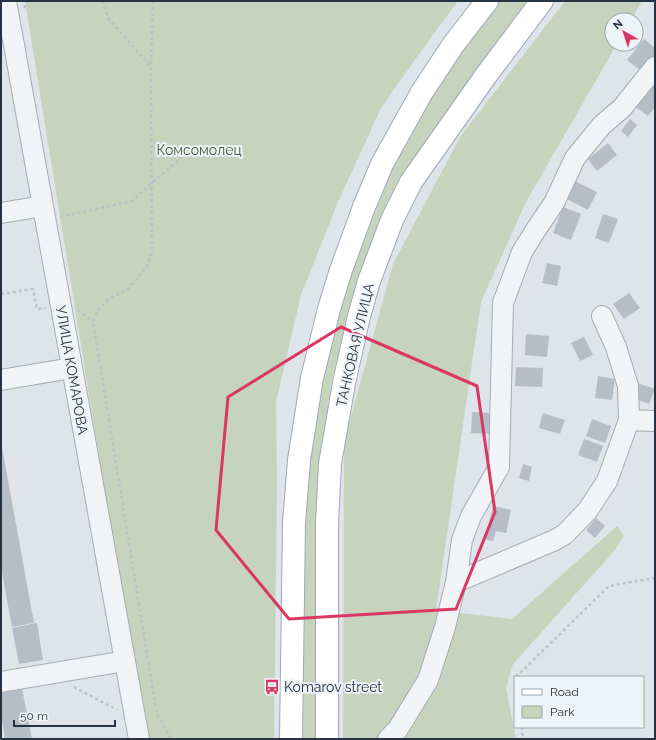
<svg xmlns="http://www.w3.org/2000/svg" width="656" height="740" viewBox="0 0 656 740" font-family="Raleway,sans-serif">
  <rect width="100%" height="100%" fill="#dee4e9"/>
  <path fill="#c6d4be" d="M25 1H458L424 47 381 108 338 202 301 295 276 402 277 487 274 739H145Z
    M499 1H534L445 120 349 313 331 383 321 463 316 522 315 739H303L305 523 310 462 322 382 340 311 351 274 375 213 392 170 432 98 463 48Z
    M565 1H642L631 20H612V44H617L526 202 481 302 436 610 512 619 617 526 624 535 616 549 513 664 506 688 516 739H343L344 442 393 264 460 137Z"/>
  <path fill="#b5bec7" d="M644 39 655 48V55L641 71 627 60Z
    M651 82 655 85V107L648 116 634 106Z
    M630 119 637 125 628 137 621 131Z
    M608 143 617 155 597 171 588 159Z
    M573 180 597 192 588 210 565 198Z
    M563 207 581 214 571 240 553 233Z
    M603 214 618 219 609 243 595 238Z
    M547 263 561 266 557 286 542 283Z
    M629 293 640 308 624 319 613 304Z
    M526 334 549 336 547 357 525 355Z
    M584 337 593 355 580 361 571 343Z
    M516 367 543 368 542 387 515 386Z
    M598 376 615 379 612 400 595 398Z
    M635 382 655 389 649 404 630 397Z
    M472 412 492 413 491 434 471 433Z
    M543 413 565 420 560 434 539 428Z
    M592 419 611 426 605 443 586 436Z
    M584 439 603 446 597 462 578 455Z
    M1 447H2L34 623 12 627 1 567Z
    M523 464 532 467 529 481 519 478Z
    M493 506 511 510 506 533 496 531 493 541 485 539Z
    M596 518 605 526 595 538 586 530Z
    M37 623 43 660 19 664 12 628Z
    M22 689 32 739H5L1 715V693Z"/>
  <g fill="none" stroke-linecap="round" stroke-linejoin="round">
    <g stroke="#a3abb4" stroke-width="22">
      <path id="minor" d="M6 1 139 739
        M1 213 43 206
        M1 380 72 368
        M629 420 655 421
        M456 582 555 540 565 534 588 510 607 481 629 420 628 386 616 347 602 316
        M1 682 125 661
        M388 739 398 729 428 680 445 627 456 582 462 540 471 516 499 467 503 303 522 252 537 228 554 203 575 158 602 125 622 108 655 67"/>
    </g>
    <g stroke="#9caab6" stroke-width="24">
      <path id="major" d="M291 739 294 523 299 460 312 378 329 309 341 270 364 207 382 164 422 92 453 45 487 1
        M327 739V523L330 464 344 383 359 316 369 281 392 220 411 182 487 74 542 1"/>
    </g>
    <path stroke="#bcc2c8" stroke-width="2.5" stroke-dasharray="3 3" stroke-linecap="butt" d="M102 1 109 19 151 67
      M153 1 151 67 152 251 147 267 128 289 109 299 99 309 93 322 157 715 172 739
      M24 8 27 1
      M60 217 132 201 152 183 196 145
      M1 294 33 289 37 309 46 308
      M78 310 93 322
      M516 677 609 586 655 578
      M74 687 117 710
      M522 727 523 739"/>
    <use href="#minor" stroke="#f1f4f7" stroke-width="20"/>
    <use href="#major" stroke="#fff" stroke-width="22"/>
  </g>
  <path fill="none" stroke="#db3763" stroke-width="3" stroke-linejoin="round" d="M341 327 477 386 495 512 456 609 289 619 216 530 228 397Z"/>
  <defs>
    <g id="bus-bare" transform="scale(1.2)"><path d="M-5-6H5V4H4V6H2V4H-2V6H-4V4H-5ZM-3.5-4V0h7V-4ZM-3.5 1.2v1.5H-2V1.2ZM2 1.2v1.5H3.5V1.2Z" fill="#db3763" stroke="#eef3f7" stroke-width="2.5" paint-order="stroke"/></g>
  </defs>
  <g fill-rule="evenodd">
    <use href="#bus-bare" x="272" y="687"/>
  </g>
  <g text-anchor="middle" stroke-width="4" stroke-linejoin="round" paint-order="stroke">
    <g font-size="14" fill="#405f32" stroke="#eef3f7">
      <text x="199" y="155">Комсомолец</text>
    </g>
    <g font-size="14" fill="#263342" stroke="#eef3f7">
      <text transform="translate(355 345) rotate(-77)" y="5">ТАНКОВАЯ УЛИЦА</text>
      <text transform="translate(72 370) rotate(80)" y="5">УЛИЦА КОМАРОВА</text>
    </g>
    <g font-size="14" fill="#263342" stroke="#eef3f7" text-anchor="start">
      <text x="284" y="692">Komarov street</text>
    </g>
  </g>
  <rect width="656" height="740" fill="none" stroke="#263342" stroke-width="4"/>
  <rect x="514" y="676" width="130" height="52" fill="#eef3f7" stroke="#9ea6af"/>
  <rect x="522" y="689" width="20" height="6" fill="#ffffff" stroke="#9ea6af"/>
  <text x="550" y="696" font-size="12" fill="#263342">Road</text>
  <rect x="522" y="706" width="20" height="12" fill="#c6d4be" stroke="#9ea6af"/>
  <text x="550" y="716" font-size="12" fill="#263342">Park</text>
  <g transform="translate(624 32) rotate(321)"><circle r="19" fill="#eef3f7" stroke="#9ea6af"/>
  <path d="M0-3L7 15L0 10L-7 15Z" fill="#db3763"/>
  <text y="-6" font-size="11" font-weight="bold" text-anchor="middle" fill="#263342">N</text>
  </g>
  <path d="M14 720v6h101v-6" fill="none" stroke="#263342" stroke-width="2"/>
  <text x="20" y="720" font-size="12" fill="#263342" stroke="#eef3f7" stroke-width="3" paint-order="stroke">50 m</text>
</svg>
